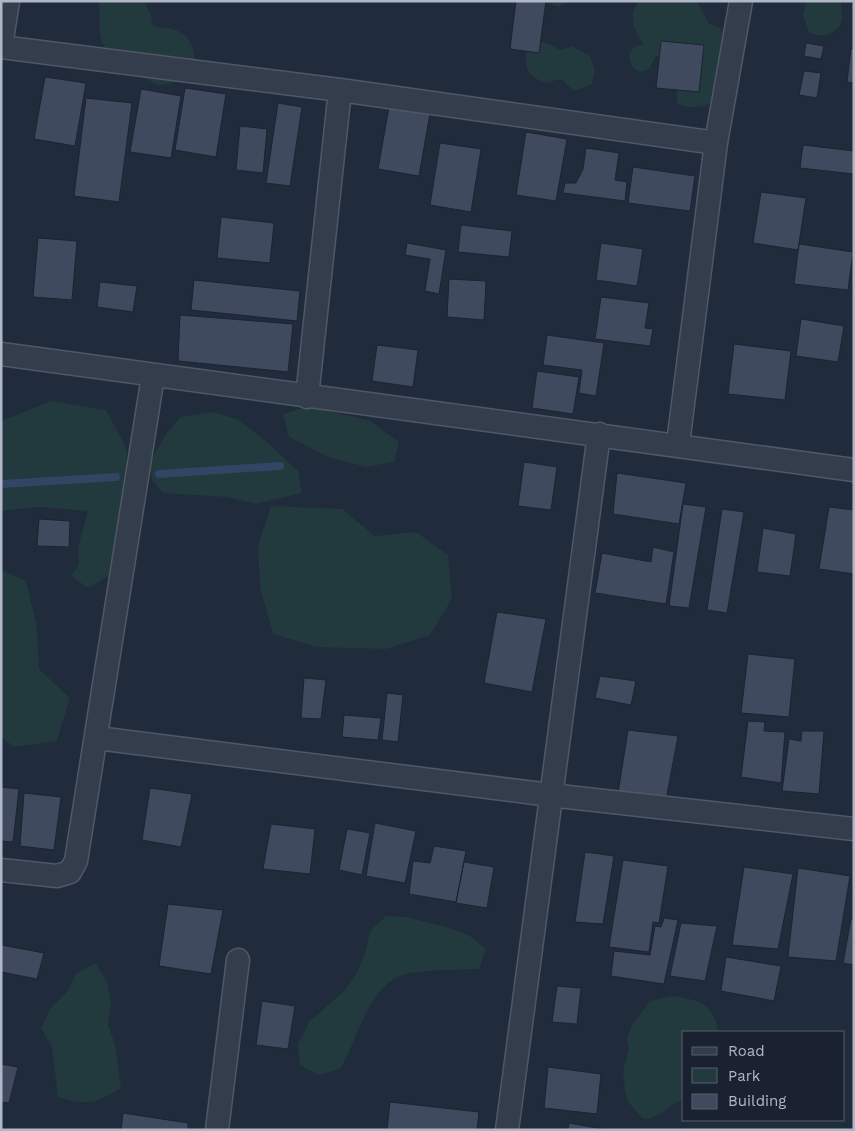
<svg xmlns="http://www.w3.org/2000/svg" width="855" height="1131" viewBox="0 0 855 1131" font-family="'Work Sans',sans-serif">
  <rect width="100%" height="100%" fill="#202b3c"/>
  <path fill="#22393d" d="M99 1H144L151 15 153 26C159 28 167 27 173 29 196 36 199 61 188 79L159 86C149 82 145 75 137 69 129 63 119 59 110 53 96 43 100 17 99 1Z
    M543 1H571L558 7Z
    M640 1H697L709 24C726 26 726 39 719 53L722 59 714 102C702 107 689 110 677 103L676 87 661 56H656L649 69 641 72 634 69C626 56 628 47 644 44 635 34 626 13 640 1Z
    M806 1H841L842 19 839 27C830 35 821 39 809 32L803 15Z
    M537 42 547 43 560 50 572 46 590 56 595 71 592 84 575 91C560 82 568 75 548 83 530 80 522 67 527 49Z
    M51 401 106 410 126 447 128 483 112 574 88 588 71 576 79 564 78 548 88 511 39 507 1 511V421Z
    M309 406 370 421 399 442 394 462 366 467 328 457 289 437 283 414Z
    M213 412 237 419 266 441 298 471 302 493 256 504 227 497 163 493 153 482 149 468 153 457 166 434 181 417Z
    M271 506 342 509 375 536 416 532 448 555 452 599 430 635 386 649 316 647 273 634 260 588 258 546Z
    M1 570 26 581 37 627 39 669 70 698 57 741 14 747 1 737Z
    M386 916 407 917 450 928 470 936 486 949 479 969C460 970 409 969 395 978 365 998 357 1041 340 1069L319 1075 300 1065 298 1044 309 1022 344 991 356 974 365 954 370 931Z
    M95 963 107 981 111 1004 108 1025 115 1044 121 1088C95 1104 88 1106 58 1097L52 1048 41 1028 50 1009 66 993 76 974Z
    M672 996C698 1000 714 1002 718 1032H684V1101C669 1101 663 1119 643 1119L628 1102 625 1092 623 1071 629 1049 627 1038 631 1027 650 1001Z"/>
  <g fill="none" stroke-linecap="round" stroke-linejoin="round">
    <path stroke="#324565" stroke-width="8" d="M159 474 280 466
      M1 484 116 477"/>
  </g>
  <path fill="#3f4a5f" stroke="#1c2433" d="M516 1H546L539 53 510 49Z
    M661 41 704 45 699 92 656 88Z
    M806 43 824 46 821 59 804 56Z
    M851 48 854 49V83L847 82Z
    M804 71 821 73 817 98 799 95Z
    M45 77 86 83 75 146 34 139Z
    M185 88 226 94 216 157 175 150Z
    M141 89 181 96 171 158 130 152Z
    M86 98 132 103 119 202 74 196Z
    M278 103 302 107 290 186 266 183Z
    M389 107 430 113 419 176 378 169Z
    M240 126 267 129 263 173 236 170Z
    M526 132 567 139 556 201 516 195Z
    M440 143 481 149 471 212 430 205Z
    M803 145 854 151V174L800 168Z
    M586 148 619 153 615 180 627 182 625 201 563 193 565 183H576L583 169Z
    M633 167 695 176 690 211 628 203Z
    M761 192 806 198 798 250 753 243Z
    M221 217 274 223 270 263 217 258Z
    M461 225 512 231 509 257 458 252Z
    M38 238 77 241 72 300 33 297Z
    M407 243 446 250 439 294 425 291 430 259 405 255Z
    M601 243 643 249 637 286 596 280Z
    M799 244 853 252 848 290 794 284Z
    M449 279 486 281 484 320 447 317Z
    M194 280 300 291 297 321 191 310Z
    M100 282 137 286 133 312 97 307Z
    M601 297 649 303 645 328 653 329 650 346 595 339Z
    M180 315 293 324 288 372 178 361Z
    M801 319 844 326 838 362 796 356Z
    M547 335 604 343 596 396 579 393 582 370 543 365Z
    M734 344 791 351 785 400 728 394Z
    M377 345 418 350 413 387 372 381Z
    M537 371 579 377 573 414 532 408Z
    M524 462 557 467 551 510 518 506Z
    M617 473 686 483 679 524 613 514Z
    M683 504 706 507 689 608 669 606Z
    M829 507 854 510V574L819 569Z
    M722 509 744 512 727 613 707 610Z
    M39 519 70 521 69 547 37 546Z
    M763 528 796 534 790 576 757 572Z
    M653 547 674 552 666 604 595 593 602 553 651 562Z
    M497 612 546 619 532 692 484 683Z
    M748 654 795 659 789 717 741 713Z
    M600 676 636 681 631 705 595 698Z
    M304 678 326 680 321 719 301 718Z
    M387 693 403 695 398 742 382 740Z
    M344 715 381 718 378 740 342 737Z
    M748 721 765 722 764 731 785 732 781 783 741 777Z
    M628 730 678 736 666 800 618 793Z
    M802 731H824L819 794 782 791 789 739 801 741Z
    M1 787 19 789 13 842 1 841Z
    M150 788 192 794 181 847 142 840Z
    M24 793 61 797 54 850 20 846Z
    M375 823 416 831 405 883 366 876Z
    M271 824 315 829 310 874 263 869Z
    M347 829 370 833 362 875 339 870Z
    M434 846 466 851 456 902 409 894 413 861 430 863Z
    M585 852 614 856 603 924 575 922Z
    M623 860 668 866 659 923 653 922 649 952 609 947Z
    M464 862 494 867 487 908 456 903Z
    M744 867 793 874 778 949 732 945Z
    M798 868 850 876 836 961 788 957Z
    M168 904 223 910 211 974 159 966Z
    M664 918 678 920 664 984 611 976 614 951 650 955 655 926 661 927Z
    M851 919 854 920V965L843 963Z
    M681 923 717 926 705 981 670 976Z
    M1 945 44 953 37 979 1 972Z
    M726 957 781 966 774 1001 721 991Z
    M557 986 581 988 577 1024 552 1022Z
    M262 1001 295 1006 288 1049 256 1045Z
    M1 1064 18 1067 9 1103 1 1102Z
    M548 1067 601 1074 597 1114 544 1108Z
    M390 1102 479 1112 477 1130H387Z
    M123 1113 188 1123V1130H121Z
    M569 1123 608 1130H568Z"/>
  <g fill="none" stroke-linecap="round" stroke-linejoin="round">
    <g stroke="#4f5867" stroke-width="25">
      <path id="minor" d="M1 46 8 1
        M1 47 340 90 716 143
        M1 354 854 470
        M307 397 340 90
        M678 444 716 143 741 1
        M97 738 550 795 854 829
        M1 870 57 876 70 872 76 861 153 376
        M217 1130 238 960
        M507 1130 599 434"/>
    </g>
    <use href="#minor" stroke="#343d4c" stroke-width="22"/>
  </g>
  <rect width="855" height="1131" fill="none" stroke="#afb8c8" stroke-width="5"/>
  <rect x="682" y="1031" width="162" height="90" fill="#1a2231" stroke="#565e6d"/>
  <rect x="692" y="1047" width="25" height="8" fill="#343d4c" stroke="#565e6d"/>
  <text x="728" y="1056" font-size="15" fill="#afb8c8">Road</text>
  <rect x="692" y="1068" width="25" height="15" fill="#22393d" stroke="#565e6d"/>
  <text x="728" y="1081" font-size="15" fill="#afb8c8">Park</text>
  <rect x="692" y="1094" width="25" height="15" fill="#3f4a5f" stroke="#565e6d"/>
  <text x="728" y="1106" font-size="15" fill="#afb8c8">Building</text>
</svg>
